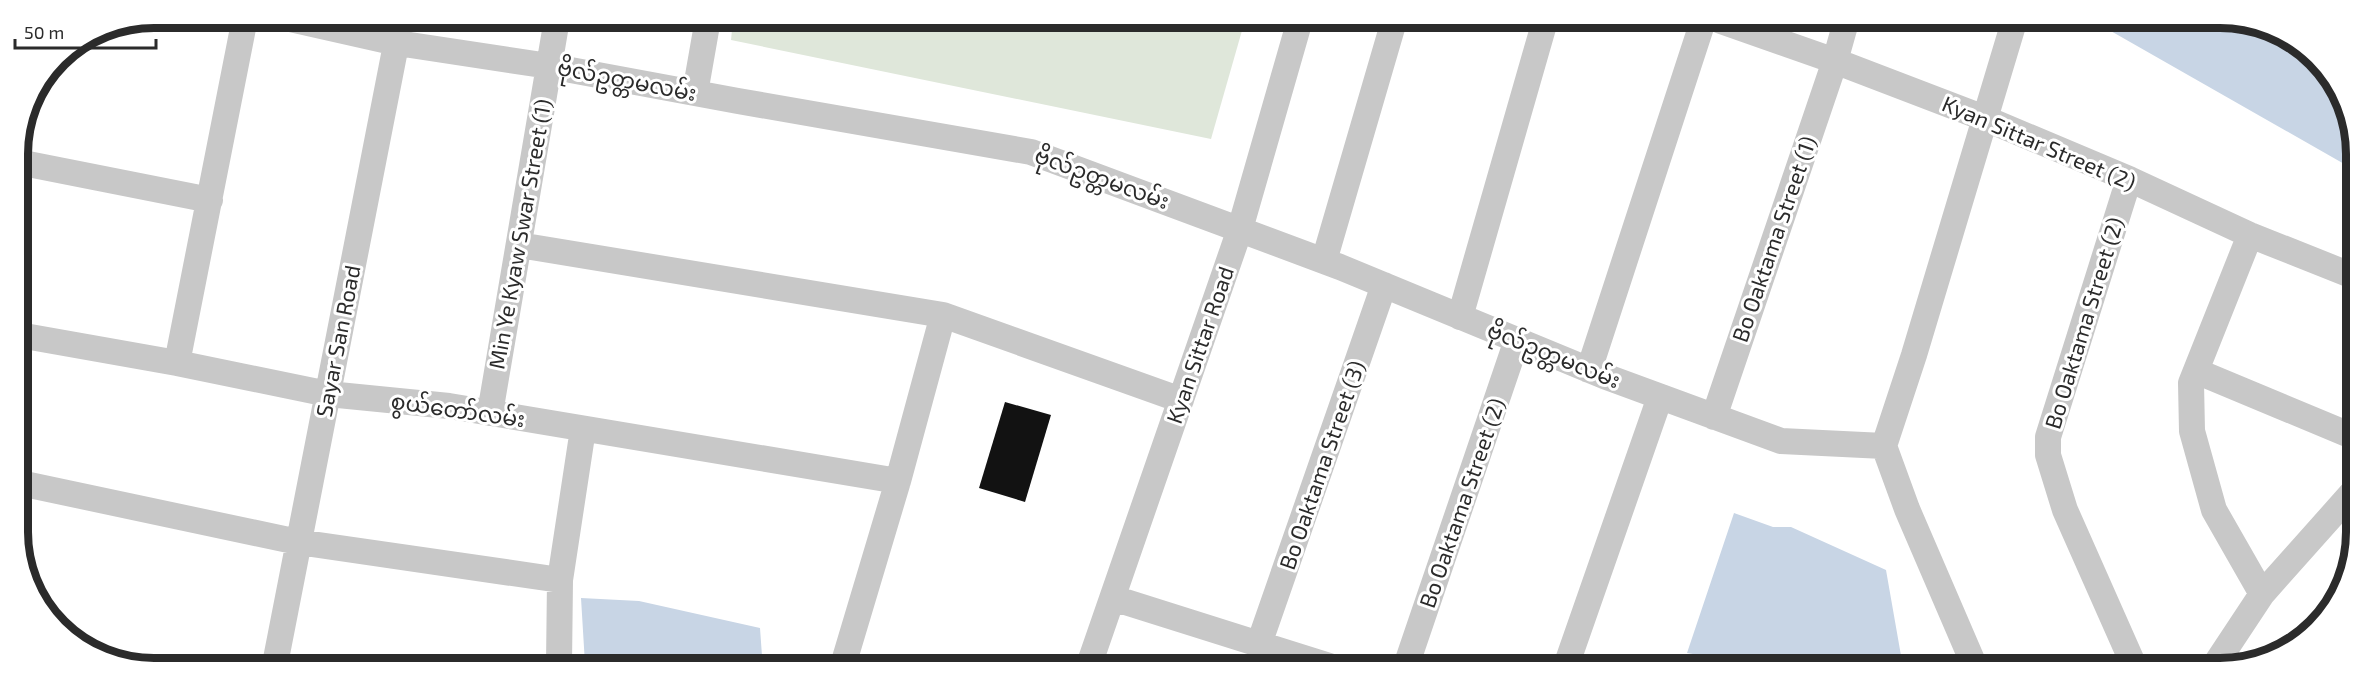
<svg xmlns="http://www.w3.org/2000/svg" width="2374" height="686" viewBox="0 0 2374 686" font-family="'Exo 2','Noto Sans Myanmar',sans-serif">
  <rect width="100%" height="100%" fill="#fff"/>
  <path fill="#dfe7da" d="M733 19 1245 20 1211 139 731 40Z"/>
  <path fill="#c8d5e5" d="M2095 22 2255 23 2322 64 2353 128V169Z
    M1734 513 1773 527H1791L1886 570 1903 667H1754L1740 662 1687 653Z
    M581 598 639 601 760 628 762 656 758 665 585 664Z"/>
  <path fill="#121212" d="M1005 402 1051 415 1025 502 979 488Z"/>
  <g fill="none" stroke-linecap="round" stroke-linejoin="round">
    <path stroke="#c8c8c8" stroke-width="26" d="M286 18 397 43 549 66 738 101 1031 152 1340 267 1604 376 1781 441 1884 446
      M1721 21 1835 61 1984 118 2129 179 2250 235 2353 276
      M695 93 708 19
      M18 162 210 200
      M2129 179 2048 437V455L2065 510 2135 668
      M2250 235 2191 383 2192 431 2214 510 2262 594
      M519 245 943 315 1181 400
      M1324 261 1394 21
      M1460 317 1545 21
      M19 335 177 363 328 394 449 406 898 481
      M177 363 245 18
      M1589 370 1703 21
      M2196 371 2352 436
      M490 413 557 19
      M1714 417 1835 61 1846 22
      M20 483 298 542 560 580
      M1113 598 1329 666
      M1259 644 1384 285
      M275 664 401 19
      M559 664 560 580 583 429
      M843 665 898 481 943 315
      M1089 665 1240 229 1300 20
      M1406 666 1517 340
      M1566 666 1660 397
      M1975 667 1907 509 1884 446 1914 355 2014 22
      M2213 668 2262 594 2352 493"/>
  </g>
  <g text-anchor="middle" stroke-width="6" stroke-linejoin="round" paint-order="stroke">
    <g font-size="22" fill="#2b2b2b" stroke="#fff">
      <text transform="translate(627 80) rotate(11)" y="8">ဗိုလ်ဥတ္တမလမ်း</text>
      <text transform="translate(2039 143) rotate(23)" y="8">Kyan Sittar Street (2)</text>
      <text transform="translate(1102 178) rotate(20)" y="8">ဗိုလ်ဥတ္တမလမ်း</text>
      <text transform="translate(520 234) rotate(-80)" y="8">Min Ye Kyaw Swar Street (1)</text>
      <text transform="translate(1774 239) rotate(-71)" y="8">Bo Oaktama Street (1)</text>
      <text transform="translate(2084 323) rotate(-73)" y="8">Bo Oaktama Street (2)</text>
      <text transform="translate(338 341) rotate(-79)" y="8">Sayar San Road</text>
      <text transform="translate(1200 345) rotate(-71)" y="8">Kyan Sittar Road</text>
      <text transform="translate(1554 355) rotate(22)" y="8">ဗိုလ်ဥတ္တမလမ်း</text>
      <text transform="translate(458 410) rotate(8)" y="8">စွယ်တော်လမ်း</text>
      <text transform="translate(1322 465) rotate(-71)" y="8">Bo Oaktama Street (3)</text>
      <text transform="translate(1462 503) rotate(-71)" y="8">Bo Oaktama Street (2)</text>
    </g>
  </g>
  <path d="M0 0H2374V686H0ZM154 28H2220A126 126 0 0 1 2346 154V532A126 126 0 0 1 2220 658H154A126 126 0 0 1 28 532V154A126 126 0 0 1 154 28Z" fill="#fff" fill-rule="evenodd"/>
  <path fill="none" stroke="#2b2b2b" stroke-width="8" d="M154 28H2220A126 126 0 0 1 2346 154V532A126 126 0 0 1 2220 658H154A126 126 0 0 1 28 532V154A126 126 0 0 1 154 28Z"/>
  <path d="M15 39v9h141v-9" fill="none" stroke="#2b2b2b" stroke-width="3"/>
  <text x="24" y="39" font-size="18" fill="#2b2b2b" stroke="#ffffff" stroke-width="4.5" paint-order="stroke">50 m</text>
</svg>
